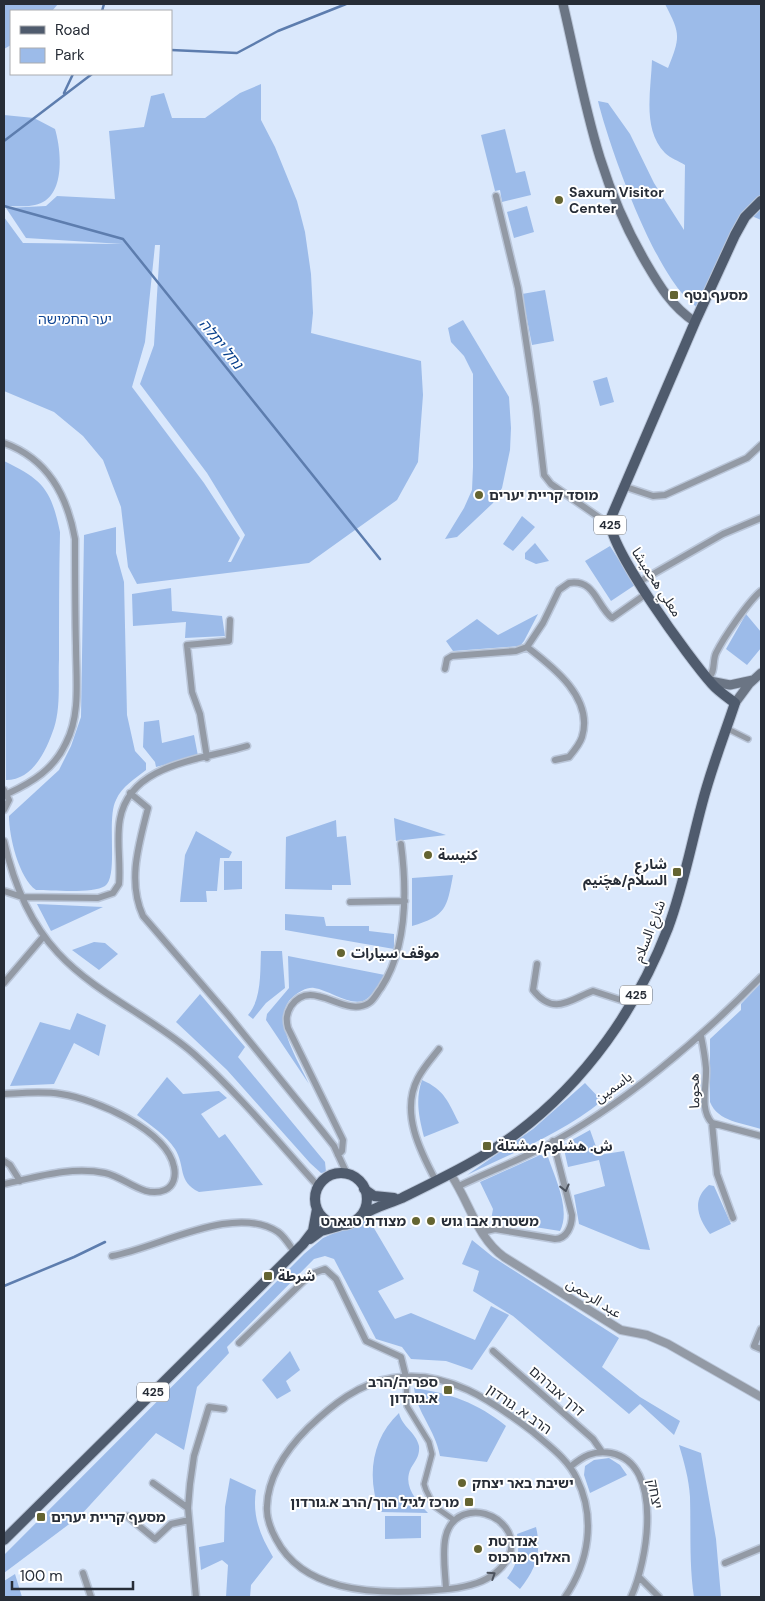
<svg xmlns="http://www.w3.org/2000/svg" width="765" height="1601" viewBox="0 0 765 1601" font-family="'DM Sans','Noto Sans Arabic','Noto Sans Hebrew',sans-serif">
  <rect width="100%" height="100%" fill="#dae8fc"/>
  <path fill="#9cbbe9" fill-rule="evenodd" d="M4 4H58L52 11H11V45L4 49Z
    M665 4H761V220L747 214 704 310C662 299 608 143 598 101L608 103 630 134 654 183 684 230 685 165C679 161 670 158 665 153 642 129 651 91 652 60L668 68C681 36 680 33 665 4Z
    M261 84V120L275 147 297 201 305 232 311 274 313 313 311 333 421 361 423 395 418 462 397 500 309 563 137 584 128 567 121 507 103 460 83 436 54 412 4 391V217L23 243 122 244 26 238 6 208 46 206 57 196 115 199 109 131 144 127 151 96 164 93 172 118H205L240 93ZM155 245H160L154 345 140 384 207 473 245 535 231 562H228L240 538 204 483 132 387 145 342Z
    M4 115 34 118 55 129C61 149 65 190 43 202 32 208 16 206 4 206Z
    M505 129 516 173 525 171 531 195 502 202 500 190 495 191 481 135Z
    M527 206 534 232 514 238 507 212Z
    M545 290 554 341 532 345 522 294Z
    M463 320 509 397 511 428 510 450 502 488 493 503 457 537 445 539 464 508 472 490 473 467V374L464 356 451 342 448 328Z
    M607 377 614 402 600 406 593 381Z
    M4 461C43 480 51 489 60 532 59 574 59 617 59 659 58 680 61 707 54 728 46 751 33 780 6 780Z
    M522 516 535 527 513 551 503 544Z
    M116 527V553L124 582 127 715 135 751 146 763V770C135 779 122 786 116 800 106 819 119 876 105 886 93 894 51 890 36 890 19 878 9 837 9 816L59 770 71 746 81 717 84 535Z
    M535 543 549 561 536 564 525 559V553Z
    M610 546 635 585 611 601 585 561Z
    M171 588 172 611 222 616 225 636 185 638 186 622 133 626 132 594Z
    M538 614 524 641 520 646 453 651 446 641 477 619 498 635Z
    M746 614 761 632V648L747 665 726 649Z
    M159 720 162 743 194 735 198 756 156 767 155 762 143 747 144 722Z
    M394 818 446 835 396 841Z
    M336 820 337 837 346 836 351 885H332V890L285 889 286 837Z
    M196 831 232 852 229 858H220L217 891H206L207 902H180L185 855Z
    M224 861H242V889L224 890Z
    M453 875C447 908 446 916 412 926V878Z
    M37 904 103 907 51 931Z
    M285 914 324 917 326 926H369V931L394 934V949L285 930Z
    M94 942 105 943 118 954 99 970 72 950Z
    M261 951H282L285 988 266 1003 253 1019 248 1015C262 999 260 971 261 951Z
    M288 956 385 975C380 982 372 998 363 1001 347 1005 329 990 314 988 307 987 299 992 294 996 268 1016 299 1061 309 1084L266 1020 267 1014 289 988Z
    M761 983V1129C743 1123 718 1122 710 1102V1039L741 1010V1004Z
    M200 994 245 1047 238 1057 325 1162 326 1172 321 1173 310 1163 227 1070 176 1022Z
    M77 1013 106 1025 99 1056 74 1043 54 1084 10 1086 40 1022 70 1030Z
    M167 1077 183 1094 219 1091 227 1098 201 1114 219 1138 225 1134 263 1185 199 1192C177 1181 186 1167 175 1149 166 1135 150 1125 137 1115Z
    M422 1080C445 1090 448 1102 459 1123L424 1137C419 1117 415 1100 422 1080Z
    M585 1083 602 1101C562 1133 513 1153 467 1175L533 1129Z
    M590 1130 599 1155 624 1151 650 1250 640 1249 579 1224 574 1195 605 1186 599 1160 568 1167 563 1145Z
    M540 1155 548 1157C555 1178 571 1210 560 1231L491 1220 493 1209 480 1182Z
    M709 1185 714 1186 731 1224 710 1234C698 1218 691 1200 709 1185Z
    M368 1218 404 1279 378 1291 395 1319 411 1313 475 1340 491 1306 509 1315 472 1370 446 1361 411 1359 402 1347 376 1339 334 1259 325 1256 314 1259 227 1347 229 1353 197 1387 184 1450 156 1433 80 1516 4 1573V1555L304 1254 323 1238Z
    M472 1240 493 1257 619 1338 602 1367 640 1397 680 1421 674 1435 640 1404 629 1414 513 1316 473 1291 479 1271 462 1264Z
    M290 1351 300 1370 286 1381 291 1391 277 1399 262 1380Z
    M414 1388C449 1393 478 1403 506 1426L487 1462 440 1456C435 1429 417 1413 414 1388Z
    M399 1413C402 1427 416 1432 419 1446 420 1456 415 1461 411 1468 402 1486 417 1501 428 1513L380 1512C366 1477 372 1438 399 1413Z
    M679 1445 701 1453 716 1539 721 1597H694C689 1564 691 1531 690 1497 689 1479 684 1462 679 1445Z
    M609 1458 620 1465 627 1475 590 1493 584 1475 585 1466 594 1460Z
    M230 1478 256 1490C252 1516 260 1535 273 1557L251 1585 250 1597H226L228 1565 222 1560 201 1570 199 1547 224 1542 225 1507Z
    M385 1516H421V1538L385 1539Z
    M536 1527C542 1552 536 1569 520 1589L507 1578C518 1564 520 1551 517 1534Z
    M15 1574 22 1597H4V1581Z"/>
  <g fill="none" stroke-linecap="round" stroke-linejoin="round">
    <path stroke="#5d7dae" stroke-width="2.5" d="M102 11 104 4
      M171 50 237 53 278 31 346 4
      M64 93 73 74
      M4 141 92 74
      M4 206 123 239 380 559
      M4 1286 74 1257 105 1242"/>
    <g stroke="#bac6d9" stroke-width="8">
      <path id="pedestrian" d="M726 728 748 739
        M406 1377 407 1406 429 1442 432 1454 424 1484 426 1490 434 1506 454 1520"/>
    </g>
    <g stroke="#bac6d9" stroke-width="9">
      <path id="minor" d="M496 196 518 288 536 407 544 475 551 484 610 525
        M4 443C48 459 67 495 75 539 75 575 75 610 76 646 76 678 81 714 66 743 54 769 33 782 7 794
        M623 486 653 496 665 495 747 458 761 445
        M639 582 723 534 761 518
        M527 647C553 667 594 698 582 737 580 744 574 751 569 757L555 760
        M445 669 447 659 452 656 516 651 527 647 543 623 559 590 569 583C595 579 596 605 612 618L646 594
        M708 679C716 671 712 662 716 653 724 637 748 602 761 591
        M207 758 200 714 192 692 187 645 229 641 230 620
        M4 790 9 800 4 810
        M130 793 148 808C139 844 127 881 143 916L229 1016 323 1132 334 1146 347 1174
        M4 841C13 881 29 922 58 953 96 994 152 1017 194 1054 239 1094 278 1142 318 1186
        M4 891 22 897 98 898 113 893 119 884C121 862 116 840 120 819 130 763 202 760 247 746
        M350 902 405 901
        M537 964 533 990C554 1017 571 999 593 991L630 1003
        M4 983 44 936
        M701 1036C703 1046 705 1057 706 1068 707 1086 699 1109 712 1123L761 1136
        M4 1094C23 1093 42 1091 61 1094 95 1099 167 1130 174 1167 176 1176 174 1186 165 1190 144 1199 125 1177 105 1173 71 1166 37 1177 4 1184
        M712 1123 717 1174 733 1218
        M338 1155 342 1151 343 1140 288 1028C286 1020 286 1014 291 1006 312 976 344 1019 369 1003 374 1000 377 993 381 988 408 947 407 891 401 844
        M4 1161 10 1165 20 1181
        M436 1181C420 1151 400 1112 418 1078 423 1068 432 1058 439 1049
        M459 1186C486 1173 515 1162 542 1148 620 1108 700 1039 761 977
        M482 1232 495 1229 555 1239C567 1239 572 1226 572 1215L553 1141
        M112 1256C158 1248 234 1203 278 1232 285 1237 290 1246 295 1253
        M761 1329 754 1346 761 1349
        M239 1343 311 1274 325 1269 336 1279 366 1341 401 1357 406 1377
        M493 1351 593 1439 602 1452
        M570 1467C583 1456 594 1450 611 1453 665 1464 647 1563 631 1597
        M153 1483 188 1508
        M127 1516 155 1539 171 1524 189 1520
        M725 1563 761 1548
        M83 1573 91 1597
        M639 1577 659 1597
        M446 1589C445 1563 435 1519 470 1513 480 1511 491 1515 498 1520 527 1543 504 1574 477 1583 459 1589 441 1590 423 1591 371 1594 303 1591 276 1539 270 1528 266 1518 267 1506 268 1476 288 1448 308 1428 332 1405 359 1383 393 1378 447 1369 492 1401 533 1432 549 1446 568 1459 577 1479 596 1518 589 1562 565 1597
        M196 1597 188 1508 190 1484 194 1456 209 1407 224 1409"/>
    </g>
    <g stroke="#bac6d9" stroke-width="10">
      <path id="tertiary" d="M451 1175C469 1201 477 1238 504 1257L621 1330 647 1335 668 1344 761 1397"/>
    </g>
    <g stroke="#bac6d9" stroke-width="11">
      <path id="secondary" d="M563 4C585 98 595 175 645 261 659 285 671 306 695 322
        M710 681 730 685 753 680
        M735 703 749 684 761 673"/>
    </g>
    <g stroke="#bac6d9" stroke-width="12">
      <path id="primary" d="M315 1199a26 26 0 1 1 52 0a26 26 0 1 1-52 0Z
        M364 1189 374 1196 394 1198
        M361 1216C374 1207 388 1204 402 1198 442 1178 481 1160 517 1133 586 1081 637 1008 668 928 683 888 691 845 702 804 711 769 724 736 735 703 727 697 718 691 712 684 690 659 609 549 610 520L695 322 735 235 745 217 761 201
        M310 1239 321 1231 339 1226
        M4 1540 303 1244 313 1231 317 1209"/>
    </g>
    <use href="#pedestrian" stroke="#939aa5" stroke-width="5"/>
    <use href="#minor" stroke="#939aa5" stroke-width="6"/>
    <use href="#tertiary" stroke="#939aa5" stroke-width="8"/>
    <use href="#secondary" stroke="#6b7584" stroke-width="9"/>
    <use href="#primary" stroke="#4f5b6d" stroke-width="10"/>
  </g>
  <defs><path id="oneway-chevron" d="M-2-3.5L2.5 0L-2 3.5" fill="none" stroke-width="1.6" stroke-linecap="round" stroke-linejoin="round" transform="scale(1.25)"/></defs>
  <g stroke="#4d535e">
    <use href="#oneway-chevron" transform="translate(565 1188) rotate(76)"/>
    <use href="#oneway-chevron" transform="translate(492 1575) rotate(-33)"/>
  </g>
  <g fill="#646431" stroke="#fff" stroke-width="2">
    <circle cx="559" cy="200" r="5"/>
    <rect x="669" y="290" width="10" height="10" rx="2.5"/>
    <circle cx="479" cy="495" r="5"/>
    <circle cx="428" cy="855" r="5"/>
    <rect x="672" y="867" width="10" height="10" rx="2.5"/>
    <circle cx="341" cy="953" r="5"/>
    <rect x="482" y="1141" width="10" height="10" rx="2.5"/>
    <circle cx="416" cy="1221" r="5"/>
    <circle cx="431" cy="1221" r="5"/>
    <rect x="263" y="1271" width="10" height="10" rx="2.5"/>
    <rect x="443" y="1385" width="10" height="10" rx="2.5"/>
    <circle cx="462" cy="1483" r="5"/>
    <rect x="464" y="1497" width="10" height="10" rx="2.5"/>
    <rect x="36" y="1512" width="10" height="10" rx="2.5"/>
    <circle cx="478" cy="1549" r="5"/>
  </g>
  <g text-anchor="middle" stroke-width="4" stroke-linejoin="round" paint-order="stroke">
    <g fill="#fff" stroke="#686c73" stroke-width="1">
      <rect x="594" y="515.5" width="32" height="19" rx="4"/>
      <rect x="620" y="985.5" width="32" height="19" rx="4"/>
      <rect x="137" y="1382.5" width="32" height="19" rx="4"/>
    </g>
    <g font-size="12" font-weight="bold" fill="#272d37">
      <text x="610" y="529">425</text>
      <text x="636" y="999">425</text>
      <text x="153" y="1396">425</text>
    </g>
    <g font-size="14" font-weight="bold" fill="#272d37" stroke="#fff" text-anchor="start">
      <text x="569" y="197">Saxum Visitor<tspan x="569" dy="16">Center</tspan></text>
      <text x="684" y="300">מסעף נטף</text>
      <text x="489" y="500">מוסד קריית יערים</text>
      <text x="438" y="860">كنيسة</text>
      <text x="667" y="869" text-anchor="end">شارع<tspan x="667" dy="16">السلام/هچَنيم</tspan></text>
      <text x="351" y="958">موقف سيارات</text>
      <text x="497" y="1151">ش. هشلوم/مشتلة</text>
      <text x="406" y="1226" text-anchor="end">מצודת טגארט</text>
      <text x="441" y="1226">משטרת אבו גוש</text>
      <text x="278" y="1281">شرطة</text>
      <text x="438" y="1387" text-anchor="end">ספריה/הרב<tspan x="438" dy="16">א.גורדון</tspan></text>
      <text x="472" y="1488">ישיבת באר יצחק</text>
      <text x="459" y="1507" text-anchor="end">מרכז לגיל הרך/הרב א.גורדון</text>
      <text x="51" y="1522">מסעף קריית יערים</text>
      <text x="488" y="1546">אנדרטת<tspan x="488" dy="16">האלוף מרכוס</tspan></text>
    </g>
    <g font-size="14" fill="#134895" stroke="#fff">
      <text x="75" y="324">יער החמישה</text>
    </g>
    <g font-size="14" fill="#272d37" stroke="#fff">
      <text transform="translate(657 582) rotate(57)" y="5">معلي هحميشا</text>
      <text transform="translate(649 931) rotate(-69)" y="5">شارع السلام</text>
      <text transform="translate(613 1087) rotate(-36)" y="5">ياسمين</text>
      <text transform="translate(694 1091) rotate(-91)" y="5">هحوما</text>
      <text transform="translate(594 1298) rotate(32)" y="5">عبد الرحمن</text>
      <text transform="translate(557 1391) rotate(41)" y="5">דרך אברהם</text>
      <text transform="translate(519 1409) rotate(35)" y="5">הרב א. גורדון</text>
      <text transform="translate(655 1494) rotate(79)" y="5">יצחק</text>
    </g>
    <g font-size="15" font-style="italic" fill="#073f8c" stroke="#fff">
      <text transform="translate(221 344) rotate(51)" y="5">נחל יתלה</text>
    </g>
  </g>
  <rect width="765" height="1601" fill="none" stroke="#272d37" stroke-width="10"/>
  <rect x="10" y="10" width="162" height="65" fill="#ffffff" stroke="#a9abaf"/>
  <rect x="20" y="26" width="25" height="8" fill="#4f5b6d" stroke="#a9abaf"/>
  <text x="55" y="35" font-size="15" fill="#272d37">Road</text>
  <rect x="20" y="48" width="25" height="15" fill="#9cbbe9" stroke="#a9abaf"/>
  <text x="55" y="60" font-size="15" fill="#272d37">Park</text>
  <path d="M12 1581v8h121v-8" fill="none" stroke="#272d37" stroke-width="2.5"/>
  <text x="20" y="1581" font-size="15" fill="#272d37" stroke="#ffffff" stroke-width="4" paint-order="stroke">100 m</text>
</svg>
